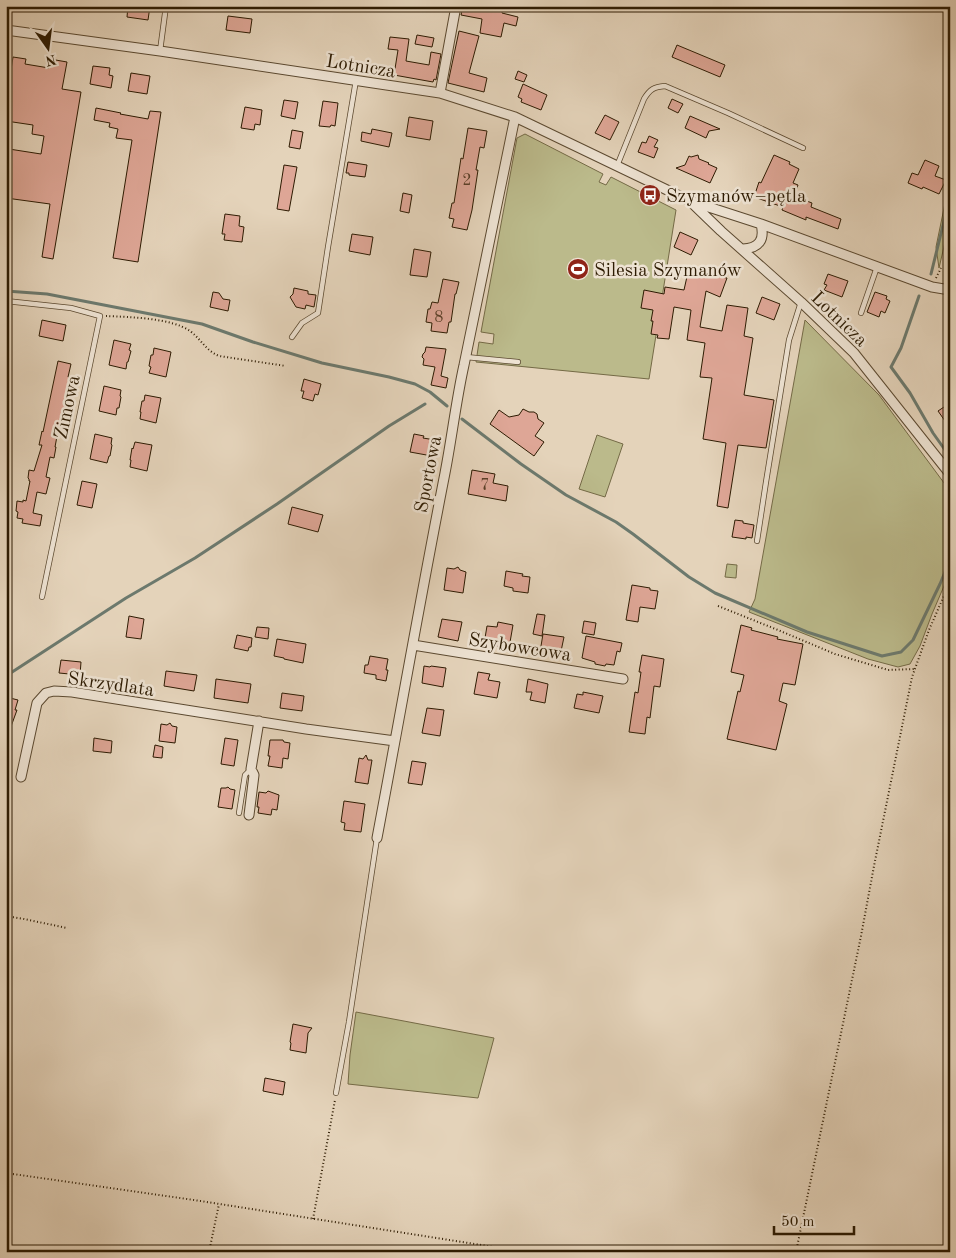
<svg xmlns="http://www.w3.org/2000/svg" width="956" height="1258" viewBox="0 0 956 1258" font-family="'Old Standard TT',serif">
  <rect width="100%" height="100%" fill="#e4d3ba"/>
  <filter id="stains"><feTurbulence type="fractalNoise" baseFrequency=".004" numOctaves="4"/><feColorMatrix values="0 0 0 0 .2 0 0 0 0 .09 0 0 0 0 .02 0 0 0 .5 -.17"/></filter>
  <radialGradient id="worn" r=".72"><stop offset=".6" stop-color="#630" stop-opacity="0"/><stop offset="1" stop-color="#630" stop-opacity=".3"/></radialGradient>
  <path fill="#bbba8b" stroke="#746a46" d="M525 134 603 174 599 182 606 185 611 177 676 210 649 379 476 362 479 342 493 344 494 334 481 332 517 138Z
    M950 179V221L939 268 936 247Z
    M805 320 879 395 950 491V572L932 614 920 646 910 664 898 667 868 659 749 612 755 599Z
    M597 435 623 444 605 497 579 489Z
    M727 564 737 565 736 578 725 577Z
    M356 1012 494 1038 478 1098 348 1084 350 1055Z"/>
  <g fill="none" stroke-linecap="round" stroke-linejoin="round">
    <path stroke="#6c796d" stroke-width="3" d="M931 274 948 205
      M6 291 47 294 202 324 253 342 322 363 389 377 415 384 430 392 447 406
      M919 296 901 348 891 367 910 393 933 433 950 457
      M462 419 521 464 566 495 616 522 633 534 689 577 715 593 807 632 882 656 901 652 913 640 940 584 950 560
      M6 676 126 598 195 558 277 504 389 426 425 404"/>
  </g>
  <path fill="#dea696" stroke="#2d1b02" d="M128 6H150L148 20 127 17Z
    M463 6H474L494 10 495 6H503L502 13 518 17 516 26 504 23 501 37 480 33 482 19 461 15Z
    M228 16 252 19 250 33 226 30Z
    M459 31 479 36 469 73 487 78 484 92 448 83Z
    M417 35 434 38 432 47 415 44Z
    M390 37 409 39 406 61 429 65 431 52 441 54 436 80 434 79 433 82 394 75 398 50 388 49Z
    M677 45 725 65 720 77 672 57Z
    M13 57 26 59 25 64 49 68 50 59 67 62 62 89 81 92 53 259 42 257 50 204 6 198V163L9 149 41 154 44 136 32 134 33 125 6 121V101Z
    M93 66 110 68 109 75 113 76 111 88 90 84Z
    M518 71 527 75 524 82 515 79Z
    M131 73 150 76 147 94 128 91Z
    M523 84 547 95 541 110 521 102 522 99 518 97Z
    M672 99 683 104 678 113 668 108Z
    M284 100 298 102 295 119 281 116Z
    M323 101 338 103 335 126 331 125 330 127 319 126Z
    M245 107 262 110 260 125 255 124 254 130 241 128Z
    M96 108 121 113 120 114 148 119 150 111 161 112 138 262 113 258 132 140 116 138 118 129 109 127 110 123 94 120Z
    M605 115 619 122 610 140 595 133Z
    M690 116 720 129 709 131 706 138 685 128Z
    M409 117 433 121 430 140 406 136Z
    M468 128 487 131 484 148 480 147 476 170H478L472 210 467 230 452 227 454 219 449 218 452 203H454L461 158 463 159Z
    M372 129 392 133 389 147 361 141 362 132 371 134Z
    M292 130 303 132 300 149 289 147Z
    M649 136 658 140 654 147 658 148 654 158 638 152 642 142 646 143Z
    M698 155 699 159 709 163 708 164 717 168 710 183 676 168 685 165 689 156 691 157Z
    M774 155 790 162 789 164 799 169 793 183 798 185 794 196 812 203 811 207 841 219 838 229 806 217V220L782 210 783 207 754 197 759 182 761 183Z
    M925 160 939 166 935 176 946 180 939 194 923 187 922 189 908 183 912 173 918 175Z
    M348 162 367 165 365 177 349 175V173H346Z
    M284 165 297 167 289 211 277 209Z
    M403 193 412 195 409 213 400 211Z
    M225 214 240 216 239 226 244 227 242 242 224 240 225 234H222Z
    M680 232 698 240 691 255 674 247Z
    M352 234 373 237 370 255 349 251Z
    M414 249 431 252 427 277 410 275Z
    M688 272 727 278 720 297 706 291 700 327 722 331 727 305 748 308 744 336 753 338 744 395 774 400 766 448 738 445 728 508 717 506 726 443 703 439 712 378 700 377 705 343 687 340 691 310 674 307 669 339 657 338 658 335 651 334 653 321H651L653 310 641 308 644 290 664 294 665 287 684 290Z
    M828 274 848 281 842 297 824 290 827 285 824 284Z
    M443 279 459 282 456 294H455L451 322H449L447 333 431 331 432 323 426 322 428 309H430L432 302 438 303Z
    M294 288 308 291V294L316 295 314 307 306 305 305 309 296 307 290 297 293 294Z
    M213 292 219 293 223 299 230 300 228 311 210 307Z
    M875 292 887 296 886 299 890 301 885 313 881 311 879 317 867 312Z
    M762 297 780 304 774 320 756 313Z
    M42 320 66 325 63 341 39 336Z
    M114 340 131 344 129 350 131 351 128 362H127L126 369 109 365Z
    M426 347 446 349 441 376 448 378 446 388 431 385 435 367 423 365 424 359 422 357 423 354 425 352Z
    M154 348 171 352 166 377 149 373 151 367 149 366 151 355H153Z
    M58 361 71 364 68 377 70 378 62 421 60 420 55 447H56L54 458 50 457 46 477 50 478 46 494 37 492 33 513 42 515 40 526 22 523 23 519 17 518 18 512 16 511 17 501 23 502V500L26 501 30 481H29V479L28 478 29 470 34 471 42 445H39L42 431 43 432Z
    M304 379 321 384 318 395 315 394 313 401 302 398 304 391H301Z
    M104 386 121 390 120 396 121 397 119 408H117L116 415 99 411Z
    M145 395 161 398 156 423 140 419 141 412H140L142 401H144Z
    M950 403V428L938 411Z
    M523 409 529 412H534L537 414 538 419 544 423 535 436 544 442 534 456 490 424 499 410 509 417 519 415Z
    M95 434 112 438 111 444 112 445 110 456H109L107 463 90 459Z
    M414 434 424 436 423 438 435 440 432 456 410 452Z
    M135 442 152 445 147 471 130 467 131 460H130L132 448 133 449Z
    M472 470 495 474 493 483 508 486 506 501 468 494Z
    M82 481 97 484 92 508 77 505Z
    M292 507 323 515 318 532 288 524Z
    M735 520 743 521V523L754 525 752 538 746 537V539L732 537Z
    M458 567 460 570 466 572 463 593 444 590 447 568 454 569Z
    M506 571 523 574 522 576 530 577 528 593 513 591V588L504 586Z
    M632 585 650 588V590L658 591 655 609 640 607 638 622 626 620Z
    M537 614 545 615 542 636 533 634Z
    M129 616 144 619 141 639 126 637Z
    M442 619 462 622 458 641 438 637Z
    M584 621 596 623 594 635 582 633Z
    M498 622 513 625 509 648 484 644 487 626 497 627Z
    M741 625 752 628 751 630 778 637 777 639 803 644 795 685 783 683 779 701 787 704 776 750 727 739 738 691 740 692 744 675 731 672Z
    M257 627 269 628 268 639 255 637Z
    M543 634 564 637 560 656 540 652Z
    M237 635 252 638 251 647H249L248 651 234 648Z
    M586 636 622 643 620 652 617 651 614 665 606 664 605 666 595 664V662L582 658Z
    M277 639 306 644 303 663 284 659V658L274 656Z
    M642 655 664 659 660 687 654 686 650 718 647 717 645 734 629 732 635 692 638 693 641 672H639Z
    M370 656 388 659 386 670H388L386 681 376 679V675L364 673 365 665H368Z
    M61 660 81 662 80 675 59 673Z
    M424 666 430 667 431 666 446 668 443 687 422 683Z
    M166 671 197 675 194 691 164 686Z
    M478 672 490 674 488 680 500 682 497 698 474 694Z
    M216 679 251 684 248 703 214 698Z
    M528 679 548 684 545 703 530 700 532 692H526Z
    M583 692 603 696 599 713 574 708 577 694 583 695Z
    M282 693 304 696 302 711 280 708Z
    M6 697 18 700 15 710H17L9 732H6Z
    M427 708 444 710 440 736 422 733Z
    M170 723 172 726 177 727 175 743 159 741 161 724 167 725Z
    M94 738 112 741 111 753 93 751Z
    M225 738 238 740 234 766 221 764Z
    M270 740H283L284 742 290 743 288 759 283 758 282 768 268 766 270 756H268Z
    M155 745 163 747 162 758 153 757Z
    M366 755 368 760H372L368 784 355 782 359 758 363 759Z
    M412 761 426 763 422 785 408 783Z
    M228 787 230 789 235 790 232 809 218 807 221 788H226Z
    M268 791 279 795 277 810 272 809 271 815 258 813 259 807H257L259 792 266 793Z
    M344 801 365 804 361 832 344 830 345 823 341 822Z
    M293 1024 312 1028 308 1033 306 1053 290 1050 291 1043 290 1042Z
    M265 1078 285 1082 283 1095 263 1091Z"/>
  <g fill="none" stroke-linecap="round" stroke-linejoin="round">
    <g stroke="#5b4930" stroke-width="6">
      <path id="lane" d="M541 6 550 9
        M160 51 166 6
        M617 166 644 99C650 89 654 87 665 86L728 113 803 148
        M6 301 71 308 100 316 42 597
        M861 313 877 267
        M292 337 302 323 318 313 328 247 356 80
        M466 357 518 362
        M757 541 766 482 789 340 801 302
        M239 813 245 775 250 770
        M336 1093 349 1022 377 838"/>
    </g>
    <g stroke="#5b4930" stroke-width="11">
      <path id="street" d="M6 30 160 51 440 93 515 117 690 201 761 224 932 287 950 290
        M440 93 456 6
        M692 203 721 231 801 302 854 353 950 474
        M743 249C759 248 765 240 761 224
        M413 645 623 679
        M21 777 37 703 46 693 54 691 72 692 306 729 395 741
        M249 815 254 775 251 769 259 721
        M377 838C400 716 421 595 445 473 452 437 456 401 464 365 481 282 498 199 515 117"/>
    </g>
    <path stroke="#2d1b02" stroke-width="2" stroke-dasharray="1 2.5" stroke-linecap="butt" d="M936 278 941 268
      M106 316C129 317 172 318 190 331 202 340 205 350 219 356L286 366
      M718 606 778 630 835 654 888 670 915 669
      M6 916 24 919 67 928
      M6 1173 194 1200 526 1252
      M313 1219 335 1100
      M209 1252 219 1204
      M796 1252 861 936 874 866 912 677 929 630 950 582"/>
    <use href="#lane" stroke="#ede2d2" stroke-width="4.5"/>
    <use href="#street" stroke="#ede2d2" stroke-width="9"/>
  </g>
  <defs>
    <g id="bus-disc" transform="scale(1.125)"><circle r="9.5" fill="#8f2418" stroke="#ede2d2"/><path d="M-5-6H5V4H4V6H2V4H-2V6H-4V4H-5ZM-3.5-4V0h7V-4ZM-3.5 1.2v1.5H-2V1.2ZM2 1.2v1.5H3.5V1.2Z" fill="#fff"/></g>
    <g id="stadium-disc" transform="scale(1.125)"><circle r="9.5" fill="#8f2418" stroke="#ede2d2"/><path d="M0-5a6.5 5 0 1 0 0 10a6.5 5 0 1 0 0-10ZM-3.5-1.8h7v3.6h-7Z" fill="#fff"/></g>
  </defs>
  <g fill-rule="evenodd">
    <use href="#bus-disc" x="650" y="195"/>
    <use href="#stadium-disc" x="578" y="269"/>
  </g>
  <g text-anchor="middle" stroke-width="5" stroke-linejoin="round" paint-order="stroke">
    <g font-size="16" fill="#593e27">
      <text x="467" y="185">2</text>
      <text x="439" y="322">8</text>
      <text x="485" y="490">7</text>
    </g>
    <g font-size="19" fill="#2d1b02" stroke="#ede2d2">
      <text transform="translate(361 65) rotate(9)" y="7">Lotnicza</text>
      <text transform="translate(840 318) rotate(44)" y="7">Lotnicza</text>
      <text transform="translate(66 407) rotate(-78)" y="7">Zimowa</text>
      <text transform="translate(427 474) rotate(-79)" y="7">Sportowa</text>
      <text transform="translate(520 646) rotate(9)" y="7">Szybowcowa</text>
      <text transform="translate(111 683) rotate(8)" y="7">Skrzydlata</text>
    </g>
    <g font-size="19" fill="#2d1b02" stroke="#ede2d2" text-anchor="start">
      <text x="666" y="202">Szymanów–pętla</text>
      <text x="594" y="276">Silesia Szymanów</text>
    </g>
  </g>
  <rect width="956" height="1258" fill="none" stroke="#e4d3ba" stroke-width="25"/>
  <rect x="8" y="8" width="941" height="1243" fill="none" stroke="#2d1b02" stroke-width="2.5"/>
  <rect x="12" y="12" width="931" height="1233" fill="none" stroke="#2d1b02"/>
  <g transform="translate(48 48) rotate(166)" stroke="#ede2d2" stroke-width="4" paint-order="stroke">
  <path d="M0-4L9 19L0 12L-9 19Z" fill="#2d1b02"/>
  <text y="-8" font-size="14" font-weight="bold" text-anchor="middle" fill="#2d1b02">N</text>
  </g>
  <path d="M774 1226v8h80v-8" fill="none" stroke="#2d1b02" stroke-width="2.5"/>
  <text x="781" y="1226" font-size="15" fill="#2d1b02" stroke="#ede2d2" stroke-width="4" paint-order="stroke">50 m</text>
  <rect width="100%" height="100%" filter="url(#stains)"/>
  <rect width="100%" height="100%" fill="url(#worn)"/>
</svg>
